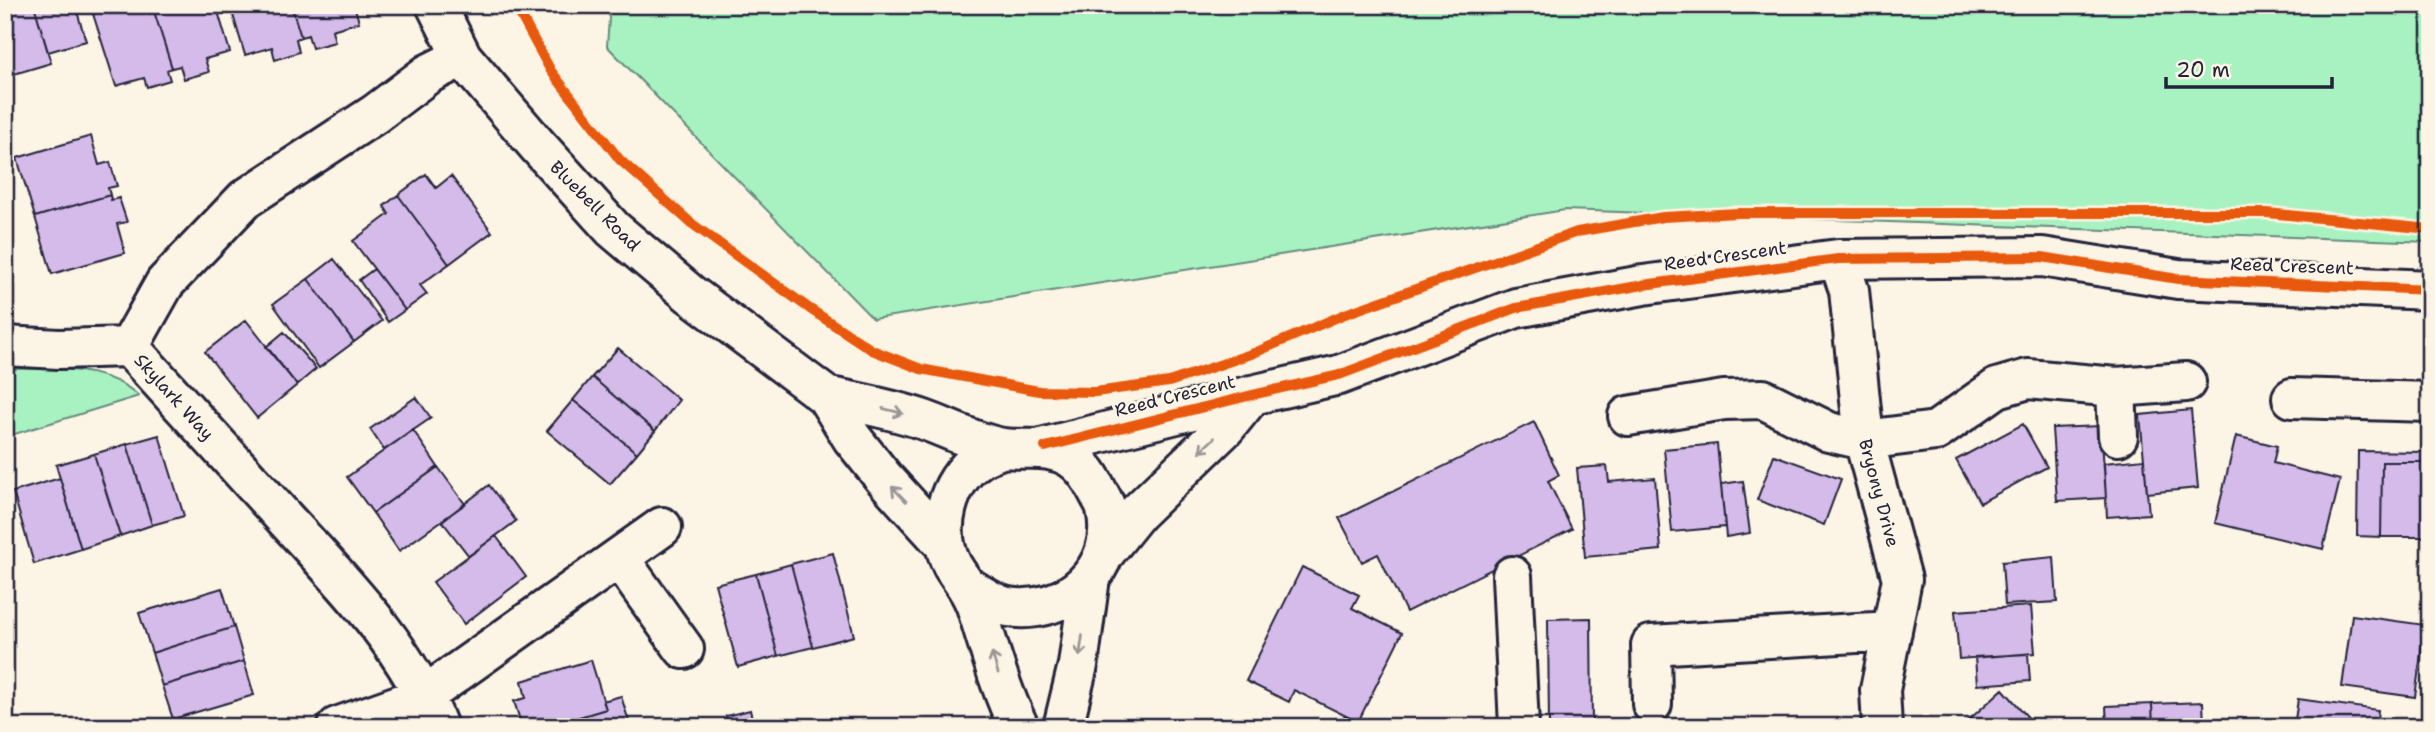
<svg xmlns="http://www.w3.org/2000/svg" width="2435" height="732" viewBox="0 0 2435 732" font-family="'Shantell Sans',sans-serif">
  <rect width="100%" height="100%" fill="#fcf5e5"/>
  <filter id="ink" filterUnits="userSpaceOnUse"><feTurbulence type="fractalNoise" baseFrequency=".0143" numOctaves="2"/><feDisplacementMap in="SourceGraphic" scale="14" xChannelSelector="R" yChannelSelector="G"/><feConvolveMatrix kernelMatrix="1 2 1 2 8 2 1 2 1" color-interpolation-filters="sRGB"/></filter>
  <g filter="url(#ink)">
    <path fill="#a8f2c1" stroke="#658a7e" stroke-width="2" d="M610 5H2430V242L1565 210 873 319 607 46Z
      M5 369C50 369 104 364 139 396L5 437Z"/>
    <path fill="#d5bbe9" stroke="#22223b" stroke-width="2" d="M5 5H34L51 63 14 74 5 45Z
      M34 5H75L86 41 48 52Z
      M122 5H152L172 68 167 70 170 80 147 87 144 78 116 86 93 14Z
      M152 5H216L230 52 205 59 209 72 184 79 180 66 172 68Z
      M230 5H291L301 37 296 39 299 52 275 60 272 47 245 55Z
      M291 5H354L359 22 332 30 335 42 312 48 308 35 301 37Z
      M5 45 14 74 5 77Z
      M91 136 99 165 110 162 117 186 108 188 110 195 35 217 17 158Z
      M426 174 436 188 451 176 492 232 449 264 398 195Z
      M110 195 111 200 119 198 127 222 117 224 125 253 52 274 35 217Z
      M398 195 449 264 420 285 427 294 405 310 353 241 389 214 384 206Z
      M334 259 382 321 354 342 308 279Z
      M374 269 405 310 388 322 359 280Z
      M308 279 354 342 319 368 273 304Z
      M246 320 297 385 257 418 205 352Z
      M284 332 316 369 297 385 266 347Z
      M618 348 679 400 655 431 592 377Z
      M592 377 655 431 637 453 573 400Z
      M416 397 431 418 384 450 370 429Z
      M573 400 637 453 610 484 547 431Z
      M2191 410 2198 488 2147 493 2140 415Z
      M1534 422 1559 475 1548 481 1572 529 1406 612 1378 554 1362 562 1339 518Z
      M2023 424 2047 467 1980 503 1956 460Z
      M2101 426 2106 498 2057 501 2052 428Z
      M413 430 438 467 373 513 347 477Z
      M159 435 184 516 152 525 127 444Z
      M2236 436 2277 446 2273 463 2340 480 2323 549 2215 523Z
      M127 444 152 525 120 536 94 454Z
      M1717 444 1725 527 1672 532 1664 449Z
      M2358 451 2425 452V462H2382L2381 537 2357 536Z
      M2425 452H2430V537H2381L2382 462H2425Z
      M94 454 120 536 81 549 56 465Z
      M1774 455 1841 479 1824 525 1757 500Z
      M2144 459 2149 514 2107 517 2104 463Z
      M1607 466 1609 482 1655 478 1661 550 1585 557 1577 468Z
      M438 467 465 504 399 551 373 513Z
      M60 478 81 549 34 564 13 492Z
      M1743 481 1750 533 1726 537 1721 484Z
      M489 485 516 521 469 556 442 521Z
      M496 536 526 577 464 624 433 582Z
      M833 553 854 636 813 647 791 564Z
      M2054 557 2057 602 2005 605 2002 562Z
      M791 564 813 647 778 656 756 574Z
      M1302 567 1359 595 1352 608 1402 633 1358 722 1294 690 1289 702 1246 681Z
      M756 574 778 656 738 667 715 584Z
      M222 588 234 627 152 653 139 613Z
      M2031 606 2035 653 1959 659 1955 611Z
      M2352 615 2425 625 2415 697 2342 687Z
      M1591 618 1592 727H1549L1548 619Z
      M234 627 244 661 162 686 152 653Z
      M2028 654 2030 681 1977 685 1975 657Z
      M591 660 606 709 546 727H522L514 701 526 698 522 681Z
      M244 661 254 695 173 719 162 686Z
      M2003 689 2033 723 2028 727H1961Z
      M621 696 630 725 575 727 573 719 606 709 603 701Z
      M2298 699 2378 710 2376 727H2294Z
      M2203 702 2204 727H2153L2152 704Z
      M2152 704 2153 727H2107L2106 706Z
      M750 710 754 727H728L726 716Z
      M1822 723V727H1737V725Z"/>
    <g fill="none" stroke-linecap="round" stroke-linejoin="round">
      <g stroke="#22223b" stroke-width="44">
        <path id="minor" d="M436 5 462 57 537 145 613 229 690 294 826 396 852 438 883 477 945 545
          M1838 259 1849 290 1864 440 1902 579 1880 690 1882 727
          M5 346 59 349 129 347
          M2116 387 2118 436
          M826 396C859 403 892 409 924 420 947 428 980 445 1004 448 1030 451 1046 444 1071 458 1084 466 1091 478 1097 490 1100 496 1105 503 1106 509 1120 570 1065 616 1008 607 995 605 981 595 970 588
          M2292 398 2430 402
          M1628 416 1724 400 1763 399 1829 432 1864 440 1936 431 1997 388 2028 379 2116 387 2186 382
          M1045 447 1252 395 1339 375 1516 308 1643 285 1838 259 2042 257 2178 279 2430 290
          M1003 448C995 452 986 454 979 459 947 481 934 530 952 565 961 581 969 586 976 606 989 646 1000 689 1019 727
          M1104 554 1137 513 1226 427 1252 395
          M619 558 684 649
          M1512 576 1519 727
          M1652 704 1651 645 1892 631
          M337 727 424 696 662 527
          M438 727C407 647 344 583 287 521 234 463 181 405 129 347L165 283 245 199 375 114 428 74 462 57
          M1063 727 1078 665 1090 578"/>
      </g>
      <use href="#minor" stroke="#fcf5e5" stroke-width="38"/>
      <g stroke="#fcf5e5" stroke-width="15">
        <path id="cycleway" d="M515 5 551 71 620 160 691 223 810 309 872 350 921 369 1039 391 1095 392 1169 382 1254 353 1345 314 1577 232 1663 217 1738 213H2267L2430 229
          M1045 447 1252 395 1339 375 1516 308 1643 285 1838 259 2042 257 2178 279 2430 290"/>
      </g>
      <use href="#cycleway" stroke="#e8590c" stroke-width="10"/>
    </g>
    <defs><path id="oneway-shaft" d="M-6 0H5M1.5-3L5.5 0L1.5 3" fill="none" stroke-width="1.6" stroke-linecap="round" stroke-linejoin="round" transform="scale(1.75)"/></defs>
    <g stroke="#9a9698">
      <use href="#oneway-shaft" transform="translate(893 411) rotate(14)"/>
      <use href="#oneway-shaft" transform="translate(1207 445) rotate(136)"/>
      <use href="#oneway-shaft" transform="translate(899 494) rotate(-134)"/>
      <use href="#oneway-shaft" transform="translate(1081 646) rotate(98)"/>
      <use href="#oneway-shaft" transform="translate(995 663) rotate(-107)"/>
    </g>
  </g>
  <g text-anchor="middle" stroke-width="6" stroke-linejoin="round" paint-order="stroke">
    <g font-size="18" fill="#22223b" stroke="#fcf5e5">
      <text transform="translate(595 206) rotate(45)" y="6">Bluebell Road</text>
      <text transform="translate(1725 256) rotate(-8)" y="6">Reed Crescent</text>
      <text transform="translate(2292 266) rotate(2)" y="6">Reed Crescent</text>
      <text transform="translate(1175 396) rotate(-14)" y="6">Reed Crescent</text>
      <text transform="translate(174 397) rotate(48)" y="6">Skylark Way</text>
      <text transform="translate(1879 493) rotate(75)" y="6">Bryony Drive</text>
    </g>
  </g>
  <rect width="2435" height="732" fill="none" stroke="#fcf5e5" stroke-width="28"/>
  <rect x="14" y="14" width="2407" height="704" fill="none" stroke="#22223b" stroke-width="2.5" filter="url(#ink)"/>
  <path d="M2166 77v10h166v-10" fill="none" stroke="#22223b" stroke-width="3.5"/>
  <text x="2176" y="77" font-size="21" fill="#22223b" stroke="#fcf5e5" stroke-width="5" paint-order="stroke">20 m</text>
</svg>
